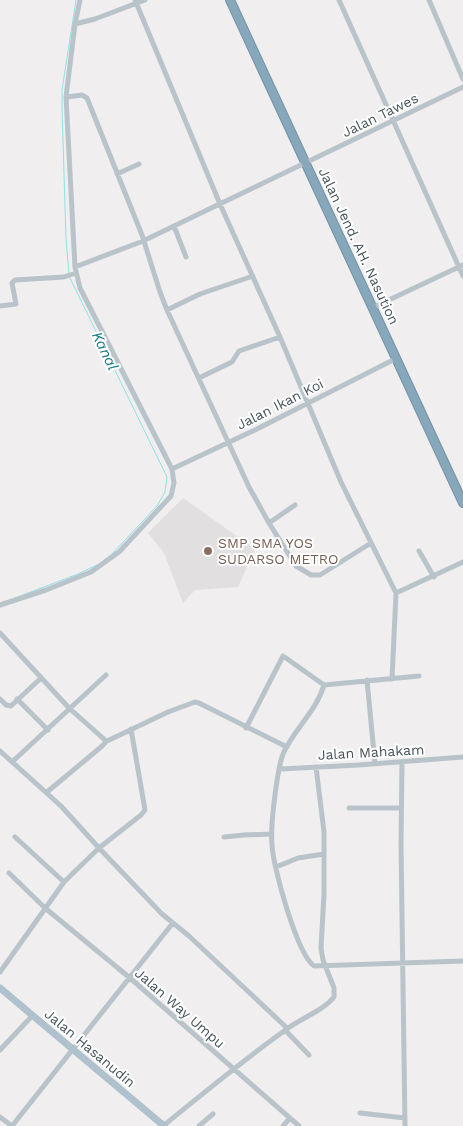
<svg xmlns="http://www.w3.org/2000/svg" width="463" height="1126" viewBox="0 0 463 1126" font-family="'Work Sans',sans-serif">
  <rect width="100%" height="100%" fill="#f0eeee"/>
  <path fill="#e1dfdf" d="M183 498 255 549 238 587 195 590 183 603 164 553 148 533Z"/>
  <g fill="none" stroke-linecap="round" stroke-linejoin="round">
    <path stroke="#8ce2e8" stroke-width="1" d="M69 274 66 239 62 107V90L76 0
      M70 278 167 477 165 492 157 506 111 555 104 560
      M15 598 78 574 97 565"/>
    <g stroke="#7292a7" stroke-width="10">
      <path id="highway" d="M230 0 463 503"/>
    </g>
    <path stroke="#b9c4ca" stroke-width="5" d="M80 0 75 24 66 97 75 267 143 241 174 226 463 87
      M135 0 220 204 280 337 341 482 396 593 392 679
      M339 0 463 276
      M429 0 463 79
      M75 24 95 19 145 0
      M66 97 82 95 87 98 142 235 160 292 167 310 249 487 269 523 296 566 311 575H320L371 543
      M117 174 139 164
      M174 226 186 257
      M0 306 16 304 12 283 15 280 64 277 76 273
      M374 307 463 265
      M167 310 200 294 253 276
      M199 378 232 362 239 351 280 337
      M172 469 257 429 397 358
      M269 523 295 505
      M419 551 434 577
      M396 593 463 562
      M0 605 46 590 91 572 119 552 171 496 174 483 172 469 80 288 75 267
      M0 633 69 708 105 740V743L101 747 47 792
      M367 680 375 764
      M324 685C316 712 294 729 283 754 277 770 270 827 272 845 273 867 297 954 314 966L463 961
      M0 699 6 705 11 706 41 678
      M17 699 48 730
      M246 728 283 656 324 685 419 676
      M131 729 145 810 141 815 99 848 162 914 189 936 287 1028
      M105 742 168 712 195 702 199 703 287 747
      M0 751 61 806 99 848 64 882 0 972
      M12 762 106 675
      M402 762 401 844 405 1126
      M280 769 359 765 463 757
      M349 808H401
      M15 837 64 882
      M224 837 244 835 272 834
      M276 867 298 858 324 854
      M9 873 45 908 130 978 299 1126
      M285 1030 309 1055
      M0 1050 32 1016
      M360 1113 405 1118
      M0 1117 12 1126
      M12 1126 172 924
      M163 1126C204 1093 244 1059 287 1029 301 1018 323 1011 334 997V988L323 960 321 948 324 894V832L316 767
      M199 1126 213 1114
      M283 1126 290 1118"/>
    <path stroke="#aec1cc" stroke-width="7" d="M0 988 164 1126"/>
    <use href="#highway" stroke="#87a7bb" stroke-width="8"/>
  </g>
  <circle fill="#8d6e63" stroke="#fff" stroke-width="2" cx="208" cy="551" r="5"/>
  <g text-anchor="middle" stroke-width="4" stroke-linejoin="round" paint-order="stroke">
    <g font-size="14" fill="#47545a" stroke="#fff">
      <text transform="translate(380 115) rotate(-26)" y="5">Jalan Tawes</text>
      <text transform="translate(359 246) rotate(65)" y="5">Jalan Jend. AH. Nasution</text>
      <text transform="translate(280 404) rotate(-27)" y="5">Jalan Ikan Koi</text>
      <text transform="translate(371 752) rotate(-3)" y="5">Jalan Mahakam</text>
      <text transform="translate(180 1008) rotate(41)" y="5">Jalan Way Umpu</text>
      <text transform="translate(90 1048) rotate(40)" y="5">Jalan Hasanudin</text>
    </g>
    <g font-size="14" fill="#785e54" stroke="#fff" text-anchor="start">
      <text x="218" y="548">SMP SMA YOS<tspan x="218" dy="16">SUDARSO METRO</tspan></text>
    </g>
    <g font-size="15" font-style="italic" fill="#127d85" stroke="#fff">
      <text transform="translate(105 351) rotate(64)" y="5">Kanal</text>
    </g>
  </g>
</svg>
